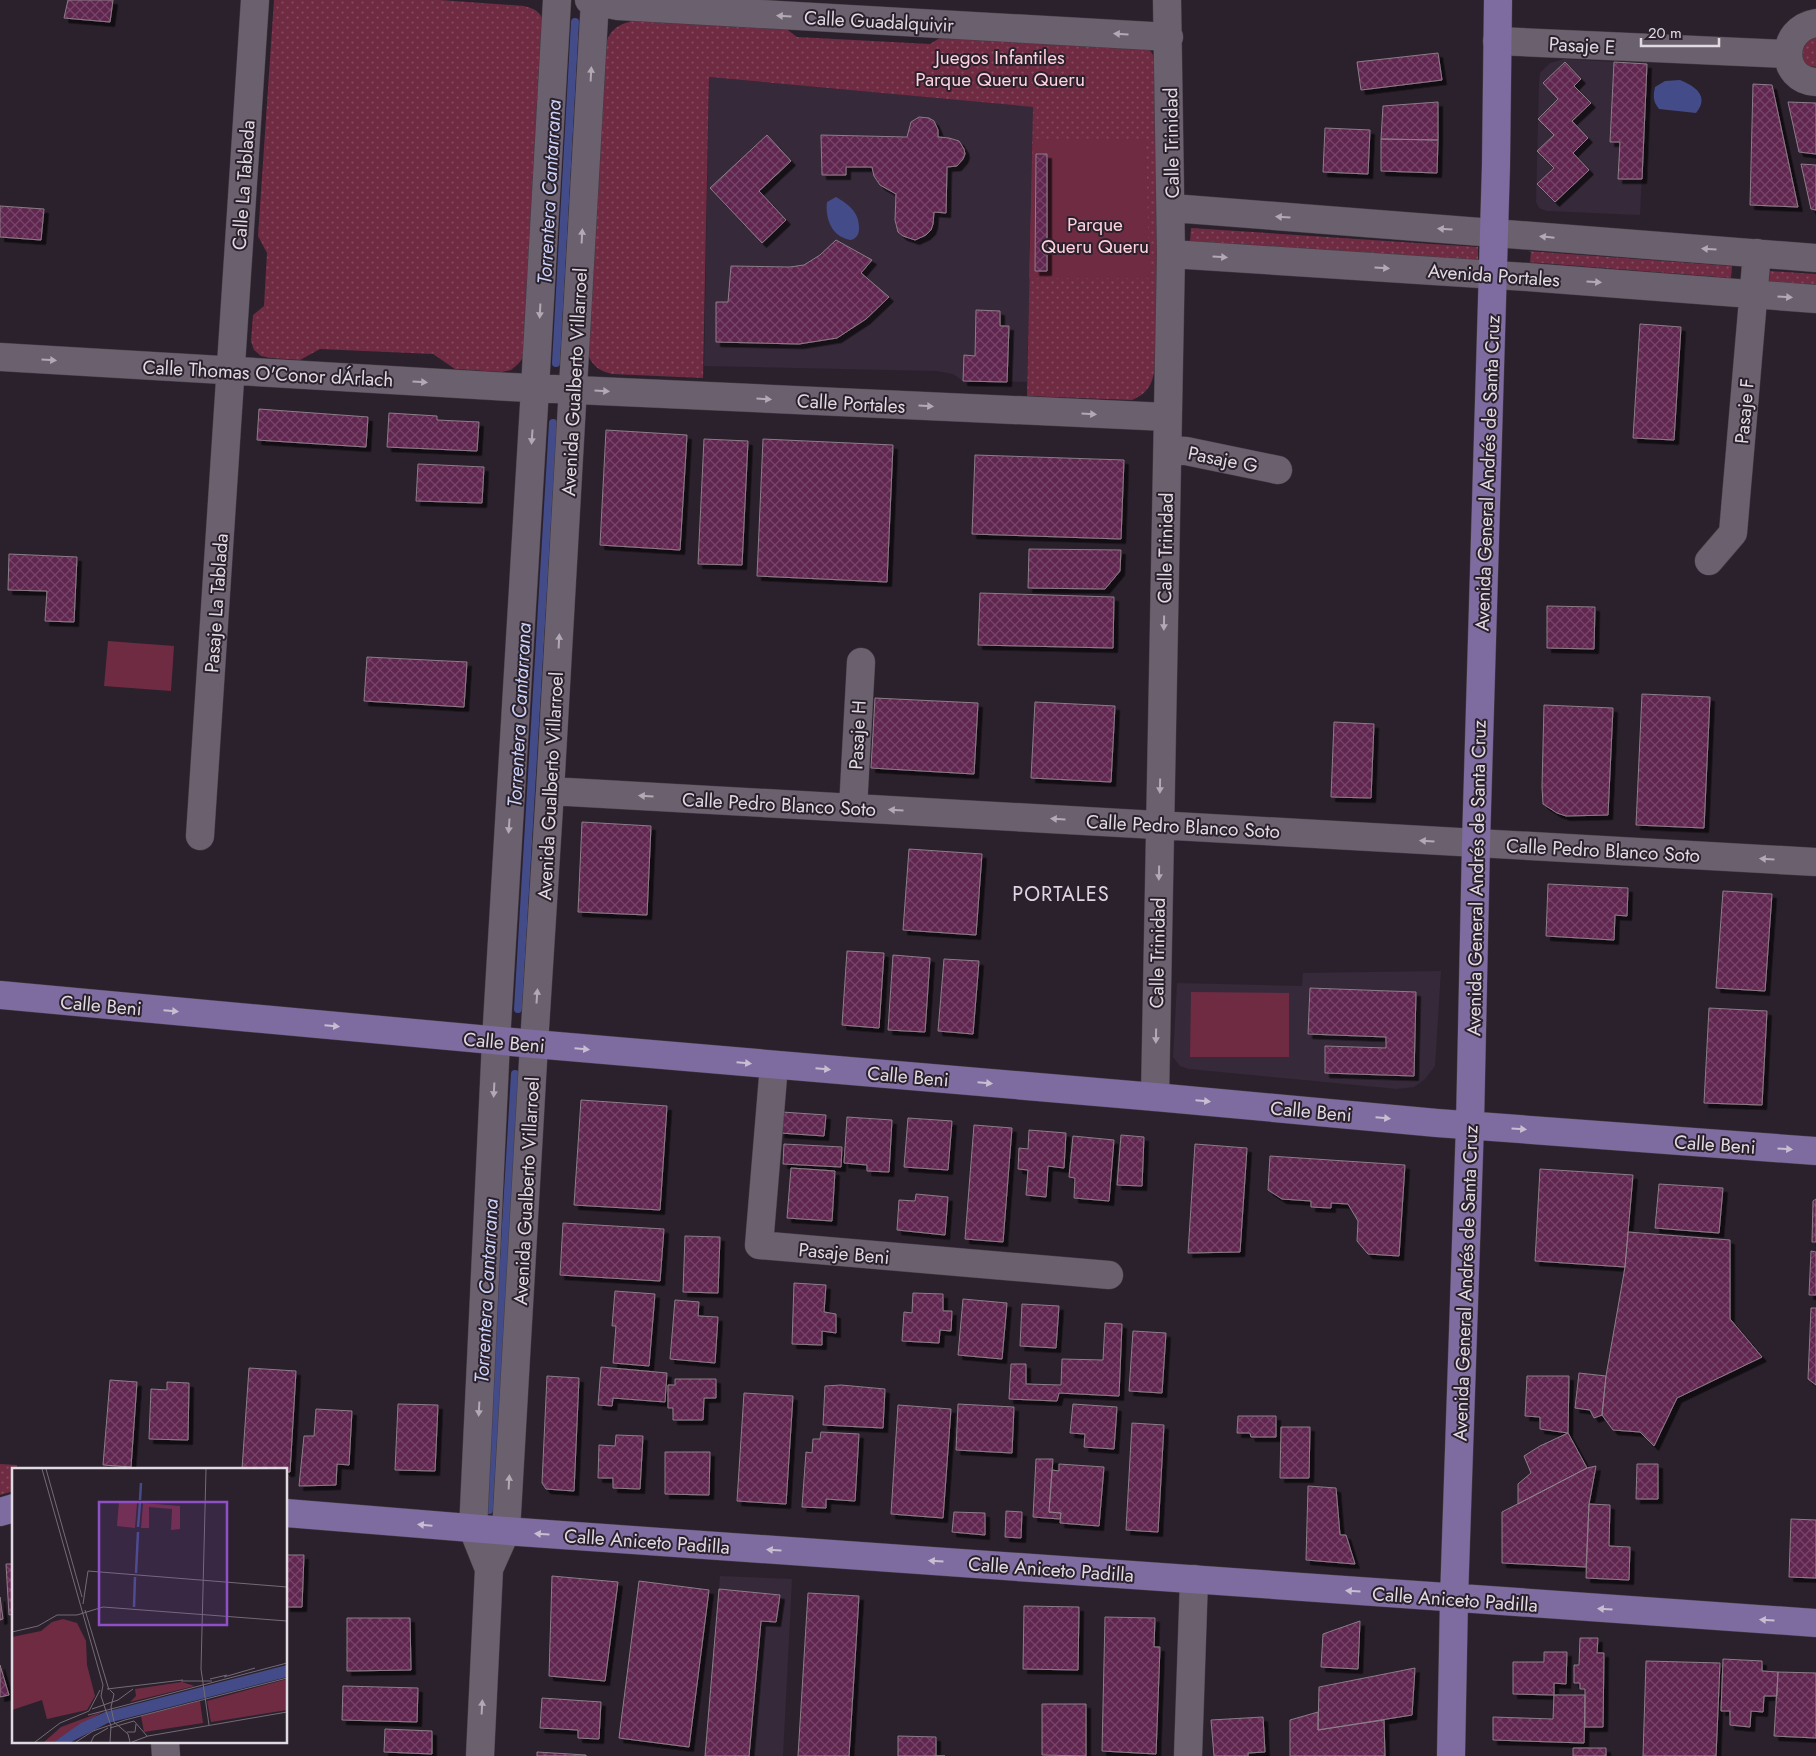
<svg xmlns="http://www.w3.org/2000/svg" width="1816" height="1756" viewBox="0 0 1816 1756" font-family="Jost,sans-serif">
  <defs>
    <pattern id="green-dots" width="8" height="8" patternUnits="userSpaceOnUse" patternTransform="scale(1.25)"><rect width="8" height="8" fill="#6f2b42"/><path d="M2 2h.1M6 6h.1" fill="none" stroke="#83495d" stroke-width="1.8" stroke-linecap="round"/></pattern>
    <pattern id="building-cross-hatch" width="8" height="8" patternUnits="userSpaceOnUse" patternTransform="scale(1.25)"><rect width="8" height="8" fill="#60264f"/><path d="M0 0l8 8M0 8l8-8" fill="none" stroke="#764568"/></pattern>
    <filter id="shadow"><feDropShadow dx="4.5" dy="4.5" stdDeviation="0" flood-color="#0009"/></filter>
  </defs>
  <rect width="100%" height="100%" fill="#2b212d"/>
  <path fill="#36293a" d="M1564 59 1647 64 1640 215 1547 211 1539 208 1536 202 1539 83 1540 73 1550 63Z
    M709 77 1034 107 1027 382 963 381 953 374 936 371 704 366Z
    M1441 971 1435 1066 1425 1079 1414 1087 1397 1089 1189 1069 1180 1066 1173 1057 1177 983 1302 986 1303 973Z
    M720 1576 792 1579 783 1756H705Z"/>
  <path fill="url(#green-dots)" d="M274 0H440L524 6C536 9 541 12 544 24L523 358 518 364 511 370 501 372 455 369 433 354 320 349 300 360 271 358 261 356 254 350 251 341 253 315 264 306 267 253 258 236Z
    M635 20 785 28 797 37 930 44 943 36 1149 49 1153 55 1157 65 1159 218 1155 368C1152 385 1148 393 1132 400L1027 396 1033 107 709 77 703 378 612 374C600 371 593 367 588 355L604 50C609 30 616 25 635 20Z
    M1816 34V67L1808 66 1803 62 1800 47Z
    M1191 228 1478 247V261L1190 242Z
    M1528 251 1732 266 1731 278 1527 262H1530L1531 252Z
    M1770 271 1816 274V286L1769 282Z
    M0 1464 17 1465V1470H14V1491L0 1495Z"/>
  <path fill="#6f2b42" d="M1146 139 1149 278H1029L1033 140Z
    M108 641 174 646 171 691 104 686Z
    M1191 992 1289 993V1057H1190Z"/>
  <path fill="#434b88" d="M1680 80C1695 86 1710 96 1696 113L1659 109C1653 102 1653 96 1655 87L1665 81Z
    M836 197C848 204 859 212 859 227 859 231 859 235 855 238 852 241 848 240 844 238 830 233 825 215 827 202Z"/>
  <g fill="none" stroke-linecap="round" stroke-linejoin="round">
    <path stroke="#434b88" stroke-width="8" d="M556 363 575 22
      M518 1009 553 423
      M489 1510 515 1074"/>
  </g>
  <path fill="url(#building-cross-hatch)" stroke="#8c7c86" filter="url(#shadow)" d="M68 0H113L110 22 64 18Z
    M1438 53 1442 80 1361 90 1357 62Z
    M1565 62 1581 79 1574 86 1591 103 1572 121 1588 138 1573 153 1589 170 1555 202 1537 184 1554 168 1537 151 1554 135 1538 119 1558 99 1543 83Z
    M1614 62 1647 64 1642 179H1618L1620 142H1610Z
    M1753 84 1772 85 1798 207 1750 205Z
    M1438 102V140L1381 139 1383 106Z
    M1788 102 1816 103V154L1799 152Z
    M919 117 929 118 934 121 938 130V137L949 138 959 141 964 149 965 154 963 159 957 166 947 167 946 213 934 212 933 224 931 230 926 235 915 240 903 236 898 232 895 220 896 194 880 185 874 176 872 167H846V175H822L821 135 907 137 911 122Z
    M1325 128 1370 130 1368 174 1323 172Z
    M767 135 791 161 759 191 786 220 762 243 710 188Z
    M1381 139 1438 140 1437 173 1381 171Z
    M1036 154H1047V271H1035Z
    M1801 164 1816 165V210L1811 209Z
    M0 206 44 209 41 240 0 237Z
    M836 240 872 260 861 273 889 297 866 319 837 338 799 344 716 342V302H728L731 266 790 267 804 265 820 255Z
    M976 310 1000 311V326H1009L1007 382 963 381 964 355 975 356Z
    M1640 324 1681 327 1674 440 1633 438Z
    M259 409 368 417 366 447 257 440Z
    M389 413 437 416V420L479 422 477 451 387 447Z
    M606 430 687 435 680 550 600 545Z
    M704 439 748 441 742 565 698 564Z
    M763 439 893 445 887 582 757 576Z
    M975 455 1124 460 1121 539 972 534Z
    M418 464 484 467 482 503 416 501Z
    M1029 549 1121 550 1120 571 1105 589 1028 588Z
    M9 554 77 557 74 622 45 621 47 591 8 590Z
    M980 593 1114 597 1113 648 978 645Z
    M1547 606 1595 607 1594 649 1547 648Z
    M367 657 467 662 464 707 364 701Z
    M1642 694 1710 697 1704 828 1636 825Z
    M875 698 978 703 974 774 871 768Z
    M1035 702 1115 706 1111 782 1031 778Z
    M1544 705 1613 708 1608 815 1566 816 1557 813 1543 804 1542 787Z
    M1334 722 1374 724 1371 798 1331 797Z
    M582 822 651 826 647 915 578 912Z
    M909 849 982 854 976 935 903 930Z
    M1548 884 1628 888 1627 916 1615 915 1614 940 1546 936Z
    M1723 891 1772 894 1765 991 1716 988Z
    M847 951 884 953 879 1028 842 1025Z
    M893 955 930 958 925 1032 888 1030Z
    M944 959 979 961 973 1034 938 1031Z
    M1310 988 1416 992 1414 1076 1325 1073V1046L1386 1048V1037L1308 1034Z
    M1709 1008 1767 1011 1762 1105 1704 1103Z
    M581 1100 667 1106 660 1210 574 1205Z
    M782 1112 826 1115 824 1136 780 1133Z
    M847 1117 892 1120 889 1172 867 1171V1165L844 1163Z
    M908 1118 952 1121 948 1170 904 1167Z
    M974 1125 1012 1128 1003 1242 965 1239Z
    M1029 1130 1066 1133 1064 1168 1048 1166 1046 1197 1026 1195 1028 1170 1018 1169 1019 1148 1028 1149Z
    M1121 1135 1144 1137 1142 1186 1117 1185Z
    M1073 1136 1114 1140 1109 1201 1074 1198 1075 1178 1069 1177Z
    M784 1144 842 1147 841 1167 783 1164Z
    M1195 1144 1247 1148 1240 1252 1188 1253Z
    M1270 1156 1405 1165 1399 1256 1368 1254 1357 1241 1358 1221 1348 1204 1331 1203V1208L1311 1207V1201L1282 1199 1268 1190Z
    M791 1168 835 1171 832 1221 787 1218Z
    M1540 1169 1633 1175 1625 1267 1535 1261Z
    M1659 1184 1723 1188 1719 1233 1655 1228Z
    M916 1194 948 1197 945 1235 897 1230 899 1200 915 1201Z
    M1816 1199V1242H1812L1813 1201Z
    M563 1223 664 1229 660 1281 560 1275Z
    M1628 1232 1730 1240V1319L1762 1357 1677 1398 1654 1446 1640 1432 1613 1430 1602 1415 1606 1376 1625 1267Z
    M685 1236 720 1237 718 1293 683 1292Z
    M1811 1251 1816 1252V1295H1809Z
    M794 1283 826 1285 824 1312 836 1314V1333L822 1331V1345L792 1344Z
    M615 1291 655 1294 649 1366 613 1363 616 1326H612Z
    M913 1293 943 1294V1311H952L951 1331 940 1330 939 1343 902 1341 904 1312 912 1313Z
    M963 1299 1007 1303 1002 1359 958 1355Z
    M675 1300 699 1302 698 1316 718 1317 715 1363 670 1359Z
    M1022 1304 1059 1306 1056 1348 1020 1346Z
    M1811 1308H1816V1385L1808 1379Z
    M1105 1323 1122 1324 1119 1396 1059 1393 1057 1401 1009 1399 1011 1364H1026V1384L1061 1385 1062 1359 1103 1360Z
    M1133 1331 1166 1333 1162 1393 1129 1391Z
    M601 1367 667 1373 665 1402 613 1398 612 1406 598 1405Z
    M249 1368 296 1371 290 1472H286V1470L242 1469Z
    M1579 1373 1606 1376 1602 1415 1594 1418 1590 1410 1575 1408Z
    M547 1376 579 1378 574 1491 546 1489 542 1483Z
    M1527 1376H1569L1568 1433 1540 1429V1417L1525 1416Z
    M675 1379H716V1398H704L703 1420H673V1408H668V1385H675Z
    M110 1380 137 1382 131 1467 103 1465Z
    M167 1382 189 1383 188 1440 149 1439 151 1389 167 1390Z
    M841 1385 885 1389 883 1428 823 1425 825 1386Z
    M744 1393 793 1396 786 1504 737 1501Z
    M398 1404 438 1405 435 1471 395 1470Z
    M958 1404 1014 1407 1012 1453 956 1450Z
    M1073 1404 1117 1407 1114 1449 1084 1447 1085 1434 1070 1433Z
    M898 1405 951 1409 943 1518 891 1514Z
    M316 1409 352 1411 349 1465 337 1464 336 1485 299 1486 304 1436H314Z
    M1238 1416H1276V1437H1251L1250 1433H1237Z
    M1132 1423 1164 1425 1158 1532 1126 1530Z
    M1281 1427H1310L1309 1478H1280Z
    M821 1432 859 1434 855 1501 826 1499V1508L802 1507 806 1452 812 1453 813 1439H820Z
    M1568 1433 1587 1468 1518 1504V1484L1531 1473 1524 1456 1540 1446Z
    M616 1435 643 1436 640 1489 613 1488V1478H598L599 1445 615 1446Z
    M665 1452H710L709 1495 665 1494Z
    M1036 1459H1053L1049 1512 1061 1513 1060 1519 1033 1517Z
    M1059 1464 1104 1467 1099 1526 1060 1523 1061 1513 1049 1512 1052 1470 1059 1471Z
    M1637 1464H1658V1499H1636Z
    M1596 1466 1589 1504 1586 1567 1502 1563V1512L1587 1468Z
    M1308 1486 1336 1488 1340 1535H1346L1355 1564 1306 1560Z
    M1589 1504 1610 1505 1609 1546 1630 1547 1629 1580 1586 1578Z
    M1006 1511 1022 1512 1021 1538 1005 1537Z
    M954 1512 985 1513V1535L952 1532Z
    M1791 1519 1816 1520V1578L1789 1577Z
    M286 1555H304L302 1607H286Z
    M6 1564H14V1614L9 1615Z
    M552 1576 618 1582 605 1681 549 1676Z
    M639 1581 709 1590 689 1747 619 1738Z
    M719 1589 780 1595 776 1622 761 1621 749 1756H705Z
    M808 1593 859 1596 849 1756H798Z
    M0 1597 3 1619 0 1620Z
    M1024 1606 1079 1607 1078 1670 1023 1669Z
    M1105 1617 1155 1618 1154 1647H1160L1156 1754 1102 1751Z
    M347 1618H410L411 1670 347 1671Z
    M1360 1621 1358 1669 1321 1667 1323 1634Z
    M1580 1638H1598L1597 1653H1604L1603 1727H1585V1689H1580V1683H1574V1665H1579Z
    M1544 1652H1567L1566 1684 1554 1683V1695L1513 1694V1662H1544Z
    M1723 1659 1762 1661V1671L1778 1672 1777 1696H1764L1763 1712 1751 1711 1750 1727 1730 1725V1711H1721Z
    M1646 1661 1720 1663 1716 1756H1643Z
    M0 1665 9 1695 0 1697Z
    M1415 1668 1412 1715 1318 1730 1319 1687Z
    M1778 1672 1816 1673V1738L1774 1736Z
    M343 1686 418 1688 417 1722 342 1720Z
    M1554 1695H1585L1584 1743 1493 1740V1717L1553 1719Z
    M542 1698 601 1702 599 1739 578 1738V1730L540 1728Z
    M1042 1704H1086V1756L1042 1755Z
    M1318 1712V1730L1384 1720 1385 1756H1290V1720Z
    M1263 1717 1265 1752 1248 1753V1756H1214L1211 1720Z
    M385 1729 432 1731V1754L384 1752Z
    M898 1736 936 1737V1756H945H898Z
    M1573 1748H1606V1756H1573Z
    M537 1752 586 1755V1756H537Z"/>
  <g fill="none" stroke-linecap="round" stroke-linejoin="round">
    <g stroke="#443d46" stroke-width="29">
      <path id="minor" d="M589 0 618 6 1169 37
        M1816 23C1779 29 1779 80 1816 82
        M1497 41 1788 54
        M1172 208 1816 258
        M1171 254 1527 277 1816 299
        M0 357 510 387 1167 417
        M1168 450 1186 451 1278 470
        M1709 561 1733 533 1757 253
        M550 791 1816 862
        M853 808 861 662
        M200 836 255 0
        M774 1065 759 1245 1109 1275
        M1155 1097 1171 254 1167 0
        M489 1569 473 1529 474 1509 496 1041 535 388 557 0
        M165 1742 166 1756
        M480 1756 489 1569 506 1531 534 1044 550 791 595 0
        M1188 1756 1194 1579"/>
    </g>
    <g stroke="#443d46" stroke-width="29">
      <path id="major" d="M0 995 534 1044 1155 1097 1437 1123 1816 1151
        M0 1512 14 1508
        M286 1513 519 1532 1816 1623
        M1451 1756 1454 1599 1470 1124 1476 843 1496 165 1498 0"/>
    </g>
    <use href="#minor" stroke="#6b606e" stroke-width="28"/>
    <use href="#major" stroke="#7e6b9f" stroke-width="28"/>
  </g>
  <defs><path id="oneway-solid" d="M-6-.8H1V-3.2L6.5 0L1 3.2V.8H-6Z" transform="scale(1.25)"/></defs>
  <g fill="#b1a9b4">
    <use href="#oneway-solid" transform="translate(784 16) rotate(-177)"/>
    <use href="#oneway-solid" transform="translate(1121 34) rotate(-177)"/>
    <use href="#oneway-solid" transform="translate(591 74) rotate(-87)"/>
    <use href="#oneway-solid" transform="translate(1283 217) rotate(-176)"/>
    <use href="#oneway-solid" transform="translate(1445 229) rotate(-176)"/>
    <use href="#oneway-solid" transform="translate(582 236) rotate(-87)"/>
    <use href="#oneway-solid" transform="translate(1547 237) rotate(-174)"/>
    <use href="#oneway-solid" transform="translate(1709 249) rotate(-176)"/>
    <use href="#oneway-solid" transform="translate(1220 257) rotate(4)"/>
    <use href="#oneway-solid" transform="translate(1382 268) rotate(4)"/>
    <use href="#oneway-solid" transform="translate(1594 282) rotate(4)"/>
    <use href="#oneway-solid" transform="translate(1785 297) rotate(4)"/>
    <use href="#oneway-solid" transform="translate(540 311) rotate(93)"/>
    <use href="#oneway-solid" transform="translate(49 360) rotate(3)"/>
    <use href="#oneway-solid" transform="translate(420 382) rotate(3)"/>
    <use href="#oneway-solid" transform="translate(602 391) rotate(3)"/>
    <use href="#oneway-solid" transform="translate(764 399) rotate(3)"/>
    <use href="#oneway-solid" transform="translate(926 406) rotate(3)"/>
    <use href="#oneway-solid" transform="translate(1089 414) rotate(3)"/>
    <use href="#oneway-solid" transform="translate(532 437) rotate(94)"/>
    <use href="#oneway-solid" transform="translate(1164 623) rotate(91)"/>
    <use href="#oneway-solid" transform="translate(559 641) rotate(-87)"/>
    <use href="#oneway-solid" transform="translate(1160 786) rotate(91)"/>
    <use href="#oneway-solid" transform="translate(646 796) rotate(-177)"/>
    <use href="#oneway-solid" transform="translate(896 810) rotate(-177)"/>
    <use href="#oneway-solid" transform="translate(1058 819) rotate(-177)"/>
    <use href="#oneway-solid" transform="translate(509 826) rotate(94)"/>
    <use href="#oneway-solid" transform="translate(1427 841) rotate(-177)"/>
    <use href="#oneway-solid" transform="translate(1767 859) rotate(-177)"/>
    <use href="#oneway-solid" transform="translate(1159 873) rotate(91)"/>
    <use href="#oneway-solid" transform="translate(537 996) rotate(-86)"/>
    <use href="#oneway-solid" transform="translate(1156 1036) rotate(91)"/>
    <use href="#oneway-solid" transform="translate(494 1090) rotate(93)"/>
    <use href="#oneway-solid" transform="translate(479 1409) rotate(93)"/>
    <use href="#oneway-solid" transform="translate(509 1482) rotate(-87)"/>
    <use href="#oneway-solid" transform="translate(482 1707) rotate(-87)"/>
  </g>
  <g fill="#c8bed1">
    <use href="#oneway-solid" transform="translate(171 1011) rotate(5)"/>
    <use href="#oneway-solid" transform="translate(332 1026) rotate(5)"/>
    <use href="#oneway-solid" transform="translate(582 1049) rotate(5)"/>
    <use href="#oneway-solid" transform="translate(744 1063) rotate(5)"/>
    <use href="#oneway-solid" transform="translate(823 1069) rotate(5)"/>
    <use href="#oneway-solid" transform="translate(985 1083) rotate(5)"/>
    <use href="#oneway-solid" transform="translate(1203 1101) rotate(5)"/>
    <use href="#oneway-solid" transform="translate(1383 1118) rotate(5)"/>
    <use href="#oneway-solid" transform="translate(1519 1129) rotate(4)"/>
    <use href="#oneway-solid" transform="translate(1785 1149) rotate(4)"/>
    <use href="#oneway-solid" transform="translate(425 1525) rotate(-175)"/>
    <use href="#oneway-solid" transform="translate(542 1534) rotate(-176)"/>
    <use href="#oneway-solid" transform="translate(774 1550) rotate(-176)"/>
    <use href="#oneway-solid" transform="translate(936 1561) rotate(-176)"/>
    <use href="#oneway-solid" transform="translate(1353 1591) rotate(-176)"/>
    <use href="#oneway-solid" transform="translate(1605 1609) rotate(-176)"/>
    <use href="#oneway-solid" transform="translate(1767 1620) rotate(-176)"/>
  </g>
  <g text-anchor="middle" stroke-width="4" stroke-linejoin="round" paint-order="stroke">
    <g font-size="19" fill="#e0dae2" stroke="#2b212d">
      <text transform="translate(879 21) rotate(3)" y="7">Calle Guadalquivir</text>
      <text transform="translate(1582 45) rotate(3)" y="7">Pasaje E</text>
      <text transform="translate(1171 143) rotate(-91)" y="7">Calle Trinidad</text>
      <text transform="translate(243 185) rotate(-86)" y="7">Calle La Tablada</text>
      <text transform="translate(1494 275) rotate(4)" y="7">Avenida Portales</text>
      <text transform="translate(268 373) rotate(3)" y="7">Calle Thomas O'Conor dÁrlach</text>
      <text transform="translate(574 382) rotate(-87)" y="7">Avenida Gualberto Villarroel</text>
      <text transform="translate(851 403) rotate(3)" y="7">Calle Portales</text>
      <text transform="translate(1744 411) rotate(-85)" y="7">Pasaje F</text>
      <text transform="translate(1223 459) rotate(11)" y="7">Pasaje G</text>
      <text transform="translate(1487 473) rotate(-88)" y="7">Avenida General Andrés de Santa Cruz</text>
      <text transform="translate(1165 548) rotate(-89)" y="7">Calle Trinidad</text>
      <text transform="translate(216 603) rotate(-86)" y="7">Pasaje La Tablada</text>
      <text transform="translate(857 735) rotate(-87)" y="7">Pasaje H</text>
      <text transform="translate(550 786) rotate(-87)" y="7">Avenida Gualberto Villarroel</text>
      <text transform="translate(779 804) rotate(3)" y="7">Calle Pedro Blanco Soto</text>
      <text transform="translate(1183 826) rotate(3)" y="7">Calle Pedro Blanco Soto</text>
      <text transform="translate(1603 850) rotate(3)" y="7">Calle Pedro Blanco Soto</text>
      <text transform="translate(1476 878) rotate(-89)" y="7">Avenida General Andrés de Santa Cruz</text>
      <text transform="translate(1157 953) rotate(-89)" y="7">Calle Trinidad</text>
      <text transform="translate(101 1005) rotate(5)" y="7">Calle Beni</text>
      <text transform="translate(504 1042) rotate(5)" y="7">Calle Beni</text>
      <text transform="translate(908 1076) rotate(5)" y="7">Calle Beni</text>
      <text transform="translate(1311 1111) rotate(5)" y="7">Calle Beni</text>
      <text transform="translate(1715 1144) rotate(4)" y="7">Calle Beni</text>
      <text transform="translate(526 1191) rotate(-87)" y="7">Avenida Gualberto Villarroel</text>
      <text transform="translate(844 1253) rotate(5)" y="7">Pasaje Beni</text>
      <text transform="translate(1465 1283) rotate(-88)" y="7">Avenida General Andrés de Santa Cruz</text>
      <text transform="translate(647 1541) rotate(4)" y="7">Calle Aniceto Padilla</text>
      <text transform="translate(1051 1569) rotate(4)" y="7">Calle Aniceto Padilla</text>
      <text transform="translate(1455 1599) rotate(4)" y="7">Calle Aniceto Padilla</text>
    </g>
    <g font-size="19" fill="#fed1dc" stroke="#2b212d">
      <text x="1000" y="64">Juegos Infantiles<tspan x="1000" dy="22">Parque Queru Queru</tspan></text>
      <text x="1095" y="231">Parque<tspan x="1095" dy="22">Queru Queru</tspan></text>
    </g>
    <g font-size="20" font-style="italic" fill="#cbd3f8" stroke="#2b212d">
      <text transform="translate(549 192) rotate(-87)" y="7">Torrentera Cantarrana</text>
      <text transform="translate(519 715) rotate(-87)" y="7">Torrentera Cantarrana</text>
      <text transform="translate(486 1291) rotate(-87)" y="7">Torrentera Cantarrana</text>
    </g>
    <g font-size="20" letter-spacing="1" fill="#e0d3e3" stroke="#2b212d">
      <text x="1061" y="901">PORTALES</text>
    </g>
  </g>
  <g transform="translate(12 1468)">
    <rect width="275" height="275" fill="#2b212d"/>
    <path d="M107 33 125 35 123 60 105 58ZM131 35 168 38V61L159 62 160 41 137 39V60H129ZM275 211V242L199 254 195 233ZM170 214 183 218 118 234 124 228 123 221ZM92 243 42 274H32L49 259Z" fill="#6f2b42"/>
    <path d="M51 151 65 155 74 173 75 197 83 228 75 242 35 251 30 232 0 242V169L29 163 40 154ZM188 233 191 255 132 264 129 248Z" fill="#6f2b42"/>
    <path d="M275 197V209L96 255 59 274H42L69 255 93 244Z" fill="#434b88"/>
    <path fill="none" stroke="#434b88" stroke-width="2.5" d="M128 32 129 15M126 59 128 35M124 105 126 64M122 139 123 109"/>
    <path fill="none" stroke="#736b75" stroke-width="1" d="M30 1 91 217 89 228 99 258 98 274M34 1 70 129M194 1 189 201 197 257M71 136 76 103 275 119M73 142 97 222M0 164 26 158 45 147H65L91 139 275 153M212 209 243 200M198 211 215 207M169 213H200M95 221 171 212M98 222 102 226 99 239 102 254 116 266 118 274M80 241 106 232 121 221M76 247 275 195M98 260 122 253 135 268M115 264H123L124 256M23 274 48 255 77 243 88 222M64 274 81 263 113 252 275 210M79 274 82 268 96 260M120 274 136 268 275 244"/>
    <path fill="#8f4fc6" fill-opacity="0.15" stroke="#8f4fc6" stroke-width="2.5" d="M87 34H215V157H87Z"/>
    <rect width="275" height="275" fill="none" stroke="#e0dae2" stroke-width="2.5"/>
  </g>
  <path d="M1641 38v8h78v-8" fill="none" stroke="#e0dae2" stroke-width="2.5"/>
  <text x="1648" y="38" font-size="15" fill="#e0dae2" stroke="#2b212d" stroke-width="4" paint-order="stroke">20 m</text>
</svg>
